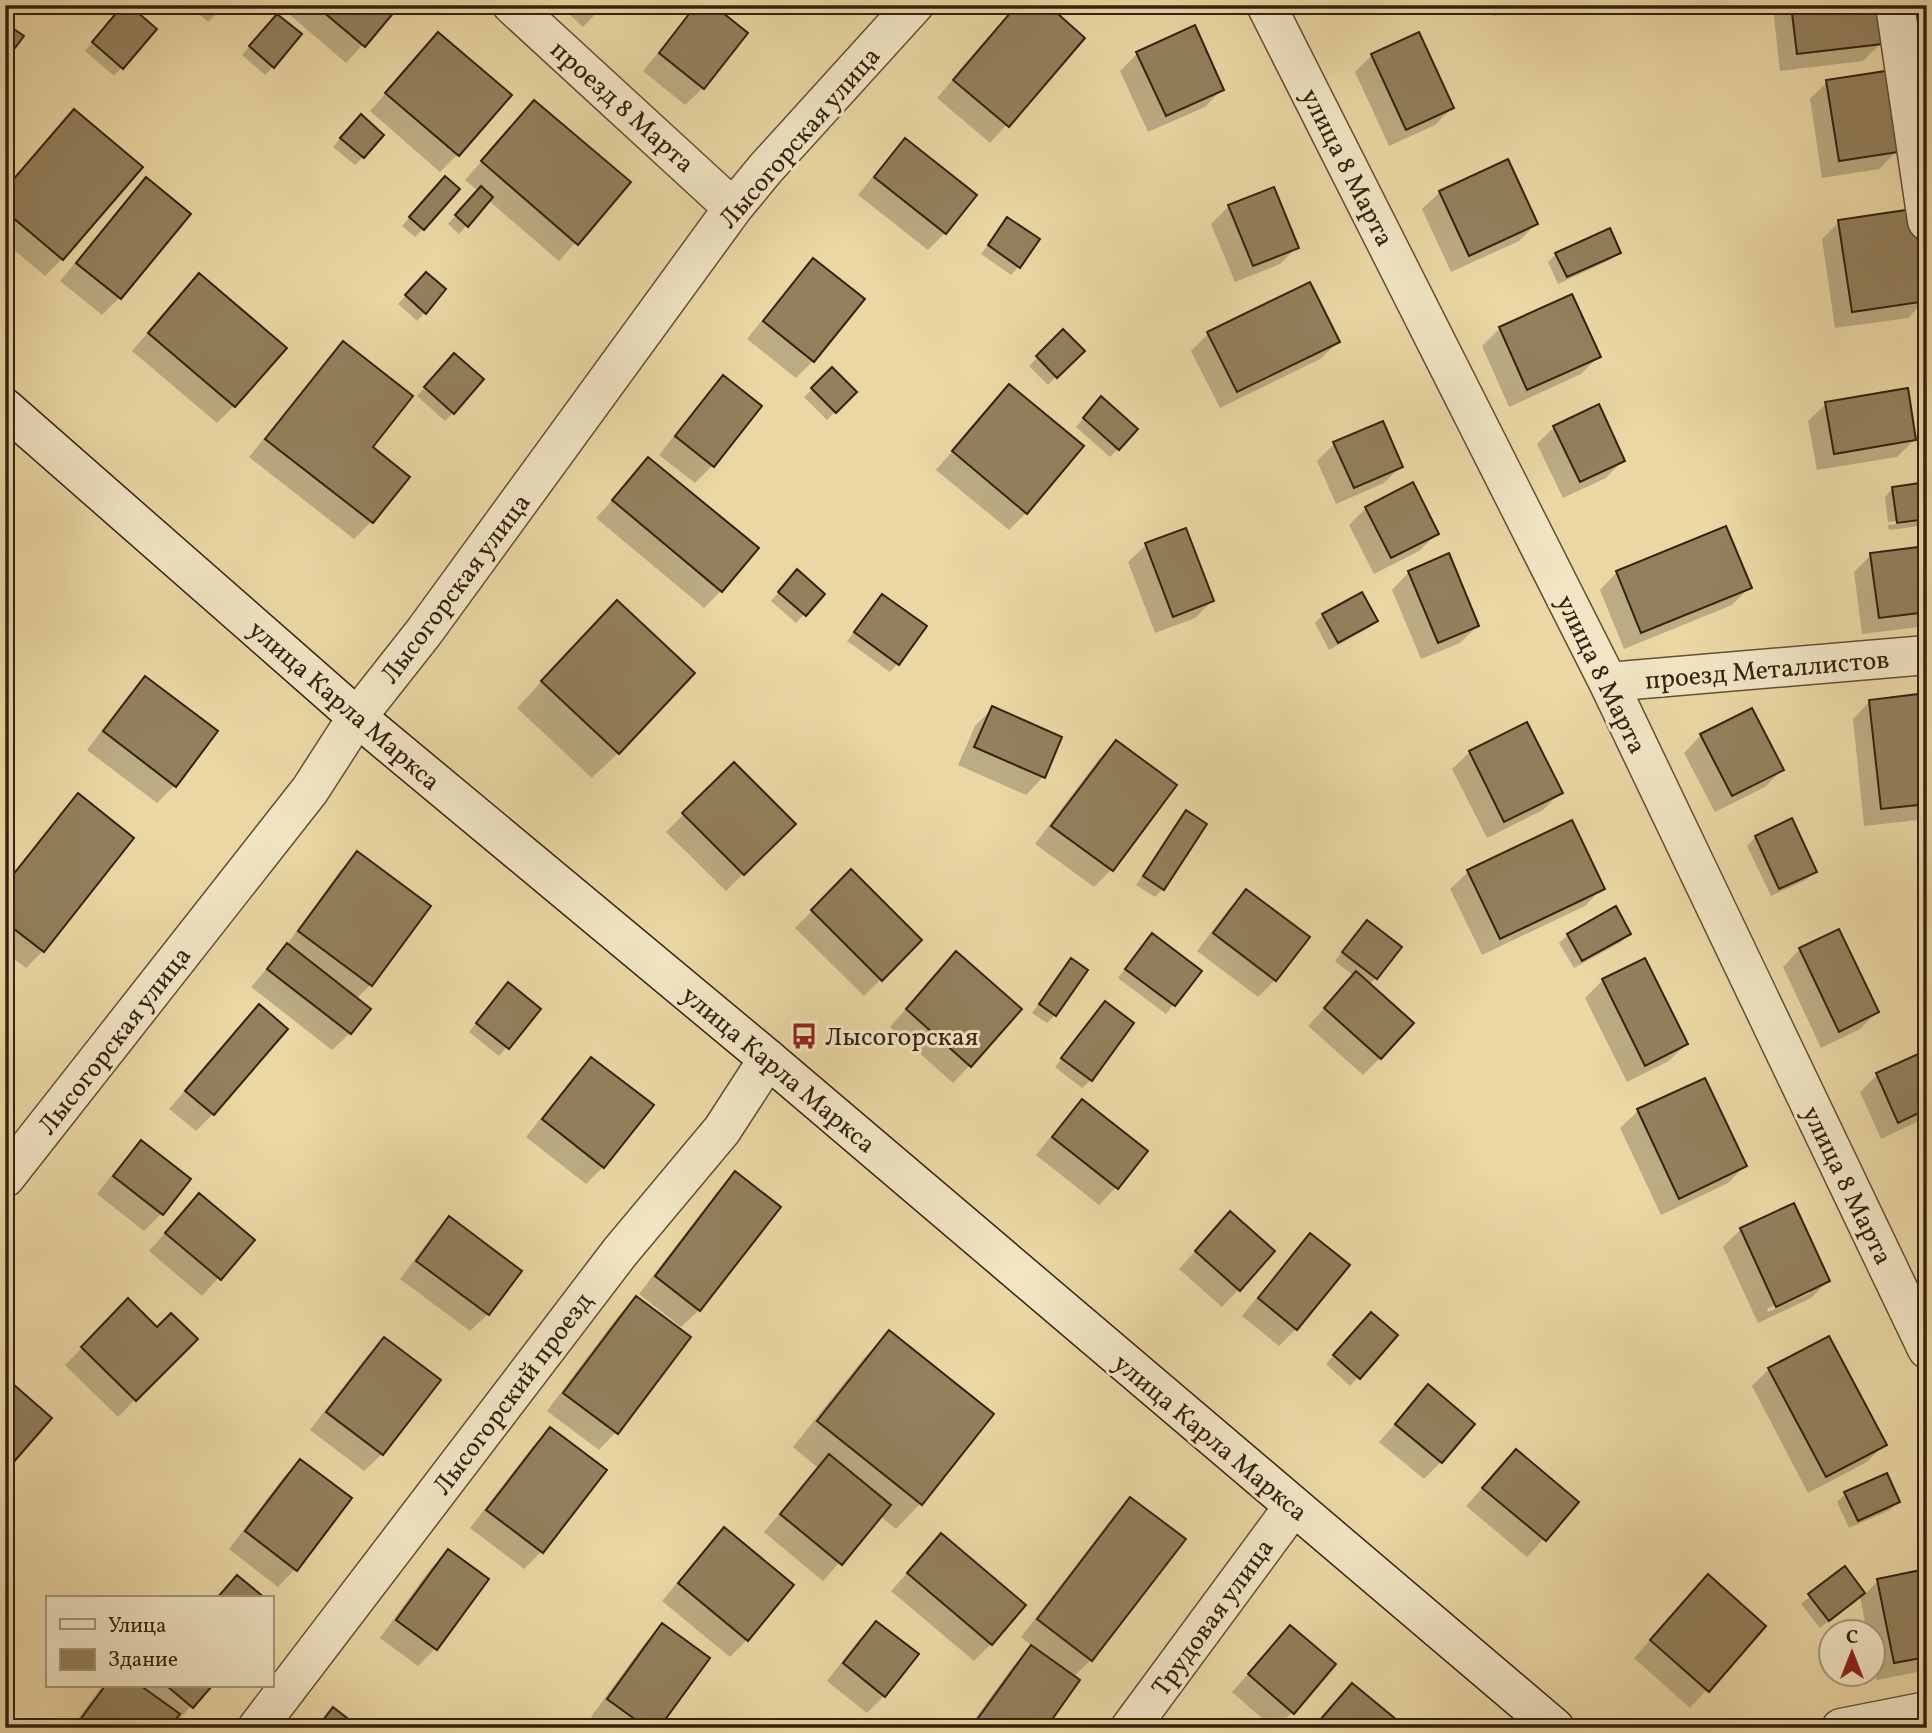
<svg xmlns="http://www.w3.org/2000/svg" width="1932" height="1733" viewBox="0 0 1932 1733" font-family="Vollkorn,serif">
  <rect width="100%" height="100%" fill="#ead7a4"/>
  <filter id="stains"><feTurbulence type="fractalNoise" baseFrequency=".00286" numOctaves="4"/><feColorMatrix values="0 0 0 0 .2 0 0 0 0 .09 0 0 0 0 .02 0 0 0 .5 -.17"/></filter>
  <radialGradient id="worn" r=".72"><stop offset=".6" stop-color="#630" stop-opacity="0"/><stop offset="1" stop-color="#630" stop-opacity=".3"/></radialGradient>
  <path fill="#0003" fill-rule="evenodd" d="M189 5H225L208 22Z
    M284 5H398L346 63 282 8Z
    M559 5H604L583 27Z
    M697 5 703 88 685 105 643 71Z
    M1017 5 1083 38 990 143 937 98Z
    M1492 5H1545L1494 16Z
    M1776 5H1875L1880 44 1863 61 1780 71 1773 8Z
    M118 13 122 67 114 76 85 51Z
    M269 24 273 67 265 75 242 55Z
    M438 34 458 154 440 172 370 111Z
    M1138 53 1222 89 1205 107 1148 132 1120 71Z
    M1372 55 1452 108 1435 125 1389 146 1355 72Z
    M1827 82 1896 152 1879 169 1822 178 1810 99Z
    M534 102 628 183 559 261 488 200 459 234 448 224 478 191 465 180Z
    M74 111 62 259 45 276 5 242V189Z
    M352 124 363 157 355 165 333 147Z
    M905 140 945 233 928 250 858 195 888 158Z
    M146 180 188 214 119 298 102 315 60 281 129 197Z
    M437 186 423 229 415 237 402 226Z
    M1440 192 1536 224 1519 241 1451 272 1422 209Z
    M1229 206 1297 247 1280 264 1235 282 1211 224Z
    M1007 219 1019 266 1011 275 981 254Z
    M1839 222 1925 300 1908 318 1835 328 1822 239Z
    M1619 252 1610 260 1558 284 1548 262 1556 254Z
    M814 261 813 361 796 378 747 339 796 278Z
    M418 282 425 312 417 321 398 304Z
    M182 293 234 406 217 423 132 351Z
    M1571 297 1598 357 1581 374 1509 407 1482 346 1500 328Z
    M1063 332 1082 351 1048 385 1029 366Z
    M1209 333 1338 342 1320 359 1220 408 1191 351Z
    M343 344 370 448 408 477 371 522 354 539 249 457 326 361Z
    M446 363 453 413 445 421 417 396Z
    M832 370 855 392 827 420 804 397Z
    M723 378 759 407 712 466 695 483 659 455 706 395Z
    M1009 386 1026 513 1009 530 936 470Z
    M1826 404 1915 439 1897 457 1817 470 1808 421Z
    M1093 407 1118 449 1110 457 1076 427Z
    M1554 427 1623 460 1606 478 1563 498 1537 444Z
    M1334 444 1401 466 1384 483 1336 504 1317 461Z
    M648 460 721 591 704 608 596 518Z
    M1893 488 1927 517 1888 522 1885 497Z
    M1366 508 1437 534 1419 551 1374 574 1349 525Z
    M1927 521V525L1889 530 1888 525Z
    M1185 530 1212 601 1195 618 1155 633 1128 562 1146 545Z
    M1927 548V626L1862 634 1854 572 1871 555Z
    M1409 572 1477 626 1460 643 1421 659 1392 590Z
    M1617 572 1750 587 1732 605 1624 649 1600 590Z
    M789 580 823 594 796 623 771 601Z
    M883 596 898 663 890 672 847 641Z
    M1323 615 1376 621 1367 629 1329 650 1315 623Z
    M591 628 618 753 592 778 517 708Z
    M145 679 175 785 157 803 87 750 128 696Z
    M1927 695V819L1864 826 1853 719 1870 701Z
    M992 709 1060 738 1043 777 1026 795 958 765 975 726Z
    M1701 735 1782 770 1765 787 1715 812 1684 753Z
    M1116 742 1174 785 1111 870 1094 887 1035 844 1099 759Z
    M1470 752 1560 793 1543 810 1487 838 1452 769Z
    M734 764 793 824 726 891 666 832Z
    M78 796 43 951 26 968 5 952V883L61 813Z
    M1186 812 1163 889 1155 897 1136 885 1178 821Z
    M1571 822 1602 888 1585 906 1482 955 1450 889 1468 872Z
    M1756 837 1814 872 1806 880 1771 896 1747 846Z
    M357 853 429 907 370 985 356 999 350 1033 332 1050 251 987 283 950 340 871Z
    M851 872 920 940 864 996 795 928Z
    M1246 892 1275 980 1258 997 1197 951 1229 909Z
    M1615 909 1629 933 1621 942 1574 968 1559 943 1568 935Z
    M1359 931 1376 978 1368 985 1380 1058 1363 1075 1308 1026 1354 976 1335 961Z
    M1144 943 1199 971 1166 1014 1118 978Z
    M1800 949 1877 1012 1860 1029 1821 1048 1783 967Z
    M1071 960 1055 1015 1047 1023 1032 1013Z
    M1644 960 1686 1044 1669 1061 1627 1082 1585 998 1603 980Z
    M939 971 970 1065 953 1083 890 1027Z
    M500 993 539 1009 499 1056 469 1032Z
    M1105 1003 1091 1080 1082 1088 1055 1067Z
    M259 1006 213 1114 196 1131 169 1109Z
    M1927 1052V1117L1881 1139 1860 1092 1877 1075Z
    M591 1059 603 1167 586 1184 526 1137 574 1076Z
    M1704 1080 1745 1166 1728 1183 1661 1215 1620 1128 1638 1111Z
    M1082 1102 1116 1187 1099 1205 1036 1155 1065 1119Z
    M142 1143 189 1180 161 1214 144 1231 97 1194 124 1160Z
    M735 1173 699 1310 681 1327 639 1294 718 1191Z
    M199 1195 252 1240 202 1296 149 1251Z
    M1793 1205 1828 1281 1811 1298 1758 1323 1723 1247 1741 1229ZM1810 1289V1293L1768 1312 1767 1309Z
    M449 1219 488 1314 470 1331 400 1279 432 1236Z
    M1213 1231 1239 1289 1222 1307 1179 1269Z
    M1310 1235 1296 1329 1279 1346 1242 1316 1293 1253Z
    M637 1298 616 1432 599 1450 547 1411 619 1315Z
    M128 1301 157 1329 195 1339 118 1417 65 1365Z
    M1363 1322 1396 1335 1350 1386 1326 1364Z
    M889 1332 921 1503 896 1529 880 1516 823 1581 764 1532 818 1468 793 1447 864 1358Z
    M385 1339 439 1380 382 1454 364 1471 310 1430 367 1356Z
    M1769 1369 1884 1445 1867 1462 1808 1493 1752 1386Z
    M1428 1387 1441 1462 1424 1479 1379 1442Z
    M550 1429 604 1470 541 1552 524 1569 470 1528 533 1446Z
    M1516 1451 1577 1502 1527 1557 1466 1506Z
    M300 1461 295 1569 278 1587 229 1549 283 1478Z
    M1845 1494 1898 1502 1890 1510 1849 1528 1837 1502Z
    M1130 1499 1091 1660 1073 1677 1043 1728H968L1014 1665 1032 1646 1021 1637 1113 1517Z
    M724 1530 747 1640 730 1657 662 1601 707 1547Z
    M941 1535 991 1644 974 1661 891 1591Z
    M448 1551 486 1579 435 1649 418 1666 380 1638 431 1568Z
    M1845 1569 1864 1595 1878 1581 1927 1596V1670L1877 1680 1872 1657V1632H1867L1860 1596 1820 1628 1801 1604Z
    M1691 1594 1764 1626 1690 1708 1634 1658Z
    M876 1623 884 1696 867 1713 827 1681 859 1640Z
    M662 1626 657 1728H606L591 1717 645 1643Z
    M1290 1627 1292 1712 1277 1728H1273L1232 1692Z
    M102 1686H138L141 1688 143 1686H209L175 1724 172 1721 167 1728H71Z"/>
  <path fill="#93805d" stroke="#342210" stroke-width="2" d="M123 5H129L157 29 123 69 92 42Z
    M315 5H400L365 47Z
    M696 5H713L748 33 704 89 659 53Z
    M1017 5H1048L1085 38 1009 127 953 80Z
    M1791 5H1877L1882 44 1797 54Z
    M277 14 302 34 274 68 249 46Z
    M5 23 24 36 5 61Z
    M1195 25 1224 90 1166 116 1136 52Z
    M438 32 512 95 459 156 385 93Z
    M1419 32 1454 108 1406 130 1371 54Z
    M1886 71 1898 152 1839 161 1826 80Z
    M534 100 631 182 578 245 481 161Z
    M74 109 143 167 63 260 5 211V189Z
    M361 114 384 135 364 158 340 138Z
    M905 138 977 195 946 234 874 177Z
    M1508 159 1538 224 1469 256 1439 191Z
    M445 176 460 189 424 230 409 217Z
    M146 177 191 214 121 299 76 263Z
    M481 186 493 197 468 227 455 215Z
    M1274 187 1299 248 1253 266 1228 205Z
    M1913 209 1927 301 1852 312 1838 220Z
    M1007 217 1040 239 1020 268 988 245Z
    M1610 228 1621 253 1567 277 1555 253Z
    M813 258 865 299 814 362 763 321Z
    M426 272 446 289 426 314 405 295Z
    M199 273 287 348 235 407 148 333Z
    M1310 282 1340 342 1237 392 1207 332Z
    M1572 294 1601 357 1527 390 1499 327Z
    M1063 329 1085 351 1057 378 1036 356Z
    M343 341 413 396 373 447 410 477 373 523 265 439Z
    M454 353 484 379 454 414 424 387Z
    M832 367 857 392 836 413 811 388Z
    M723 375 762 406 714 467 675 436Z
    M1009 384 1084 446 1027 514 952 451Z
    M1908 388 1916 440 1834 454 1825 402Z
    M1101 396 1138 429 1119 450 1083 418Z
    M1599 404 1625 461 1580 482 1553 426Z
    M1383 421 1403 467 1354 488 1333 442Z
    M648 457 759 548 722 592 612 500Z
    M1413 482 1439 534 1391 558 1365 507Z
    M1927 482V519L1897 523 1892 487Z
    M1726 526 1752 588 1641 633 1616 571Z
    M1186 528 1214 601 1173 617 1145 543Z
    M1927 546V612L1879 618 1870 553Z
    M1449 553 1479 626 1438 643 1408 571Z
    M797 569 825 594 806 616 778 592Z
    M1362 592 1378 621 1338 643 1322 614Z
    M882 594 927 626 899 665 854 632Z
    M617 600 695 673 619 754 541 681Z
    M145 676 218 731 176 787 103 731Z
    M1927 693V804L1881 809 1869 700Z
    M992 706 1062 737 1045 778 974 747Z
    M1752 708 1784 770 1732 796 1700 734Z
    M1527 722 1563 793 1504 822 1469 751Z
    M1116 740 1177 785 1113 871 1051 826Z
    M734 762 796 824 744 875 682 813Z
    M78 793 134 838 44 952 5 922V885Z
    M1186 810 1207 824 1164 890 1143 876Z
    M1792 818 1817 872 1779 889 1755 836Z
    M1572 820 1605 889 1500 939 1467 870Z
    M357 851 431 906 372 986 298 931Z
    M851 869 922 940 882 981 811 910Z
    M1246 889 1310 937 1276 981 1213 933Z
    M1616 906 1631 934 1582 961 1567 934Z
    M1367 920 1402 947 1377 979 1342 952Z
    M1839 929 1879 1012 1839 1032 1799 948Z
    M1152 933 1202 971 1175 1006 1125 969Z
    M287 943 371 1009 351 1034 267 969Z
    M956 951 1022 1009 971 1067 906 1009Z
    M1071 958 1088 970 1056 1016 1039 1004Z
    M1645 958 1688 1044 1645 1066 1602 979Z
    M1356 971 1414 1023 1381 1059 1324 1008Z
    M508 982 541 1009 509 1049 476 1023Z
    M1105 1001 1134 1023 1092 1081 1061 1058Z
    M259 1004 288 1029 214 1115 185 1091Z
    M1927 1050V1109L1898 1123 1876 1073Z
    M591 1057 654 1105 604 1168 542 1119Z
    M1705 1078 1747 1166 1679 1199 1637 1109Z
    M1082 1099 1148 1151 1118 1189 1052 1137Z
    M141 1140 191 1179 163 1215 113 1176Z
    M735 1171 781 1207 700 1311 655 1276Z
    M199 1193 255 1240 221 1280 165 1233Z
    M1794 1203 1830 1281 1776 1307 1740 1228Z
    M1230 1211 1275 1251 1240 1291 1195 1251Z
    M449 1216 522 1271 489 1315 416 1261Z
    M1310 1233 1350 1265 1297 1330 1258 1298Z
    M636 1296 691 1337 618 1434 563 1393Z
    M128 1298 157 1327 171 1313 198 1339 136 1401 81 1347Z
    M1371 1312 1398 1335 1360 1379 1333 1355Z
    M889 1330 994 1414 922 1505 817 1421Z
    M1829 1336 1887 1445 1826 1477 1768 1368Z
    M384 1337 441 1380 383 1455 326 1412Z
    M5 1377 52 1418 5 1472Z
    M1428 1384 1475 1424 1442 1463 1395 1424Z
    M550 1427 607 1470 543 1553 486 1510Z
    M1516 1449 1579 1502 1546 1541 1482 1488Z
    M829 1454 891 1505 842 1565 780 1514Z
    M300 1459 352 1498 297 1571 245 1531Z
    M1887 1473 1900 1502 1858 1521 1844 1492Z
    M1130 1497 1186 1539 1092 1661 1037 1619Z
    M724 1527 794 1585 748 1641 678 1583Z
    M941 1533 1026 1605 992 1645 907 1573Z
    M448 1549 489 1579 437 1650 396 1620Z
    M1845 1566 1865 1593 1829 1621 1808 1594Z
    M1921 1570 1927 1594V1657L1894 1663 1877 1579Z
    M1708 1574 1766 1626 1709 1692 1650 1640Z
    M237 1575 265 1598H217Z
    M876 1621 919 1654 885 1697 843 1663Z
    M662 1623 710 1658 659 1728H647L607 1699Z
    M1290 1625 1336 1664 1294 1714 1248 1674Z
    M1031 1645 1080 1680 1046 1728H971Z
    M1352 1683 1403 1725 1401 1728H1313Z
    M105 1686H141L180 1714 169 1728H81L77 1724Z
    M167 1686H212L193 1708Z
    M333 1707 360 1728H317Z"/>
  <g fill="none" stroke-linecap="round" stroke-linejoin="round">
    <g stroke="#624f35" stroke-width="41">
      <path id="minor" d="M512 5 733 208
        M1266 5 1608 682 1927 1349
        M1895 5 1927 221
        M1608 682 1927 655
        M5 1178 310 790 357 717 424 632 733 208 766 168 914 5
        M257 1728 620 1252 722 1130 768 1059
        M1130 1728 1293 1507
        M1841 1728 1927 1711"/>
    </g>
    <g stroke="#342210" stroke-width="41">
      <path id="secondary" d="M5 408 357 717 768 1059 1555 1728"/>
    </g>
    <use href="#minor" stroke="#f1e5c4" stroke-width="38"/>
    <use href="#secondary" stroke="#f1e5c4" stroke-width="38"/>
  </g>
  <defs>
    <g id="bus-bare" transform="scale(2.1)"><path d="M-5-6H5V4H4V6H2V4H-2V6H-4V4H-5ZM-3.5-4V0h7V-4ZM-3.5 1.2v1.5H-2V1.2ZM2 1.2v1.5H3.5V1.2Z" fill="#8f2418" stroke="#f1e5c4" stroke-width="2.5" paint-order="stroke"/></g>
  </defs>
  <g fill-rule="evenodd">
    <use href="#bus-bare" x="804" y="1036"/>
  </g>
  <g text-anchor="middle" stroke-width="6" stroke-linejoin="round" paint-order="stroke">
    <g font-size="26" fill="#342210" stroke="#f1e5c4">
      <text transform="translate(623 106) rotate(42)" y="9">проезд 8 Марта</text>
      <text transform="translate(799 137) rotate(-49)" y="9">Лысогорская улица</text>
      <text transform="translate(1348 167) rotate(63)" y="9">улица 8 Марта</text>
      <text transform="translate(455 588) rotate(-53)" y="9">Лысогорская улица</text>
      <text transform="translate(1767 669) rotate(-5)" y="9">проезд Металлистов</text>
      <text transform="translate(1602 674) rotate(64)" y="9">улица 8 Марта</text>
      <text transform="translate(345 705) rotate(41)" y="9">улица Карла Маркса</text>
      <text transform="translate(114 1040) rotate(-52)" y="9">Лысогорская улица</text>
      <text transform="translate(779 1069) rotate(40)" y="9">улица Карла Маркса</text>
      <text transform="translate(1848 1185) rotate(64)" y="9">улица 8 Марта</text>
      <text transform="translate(512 1393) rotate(-53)" y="9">Лысогорский проезд</text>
      <text transform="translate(1211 1437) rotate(40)" y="9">улица Карла Маркса</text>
      <text transform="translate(1212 1617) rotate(-54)" y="9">Трудовая улица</text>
    </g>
    <g font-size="26" fill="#342210" stroke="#f1e5c4" text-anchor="start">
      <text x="825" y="1045">Лысогорская</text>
    </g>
  </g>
  <rect width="1932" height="1733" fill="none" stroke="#ead7a4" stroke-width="28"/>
  <rect x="7" y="7" width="1918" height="1719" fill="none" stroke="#342210" stroke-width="3.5"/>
  <rect x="14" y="14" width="1904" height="1705" fill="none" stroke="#342210" stroke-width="2"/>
  <rect x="46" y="1596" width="228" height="91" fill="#f1e5c4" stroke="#a5977c" stroke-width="2"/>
  <rect x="60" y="1619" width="35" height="10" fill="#f1e5c4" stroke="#a5977c" stroke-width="2"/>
  <text x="108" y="1632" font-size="21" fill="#342210">Улица</text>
  <rect x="60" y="1649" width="35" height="21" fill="#93805d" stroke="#a5977c" stroke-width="2"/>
  <text x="108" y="1666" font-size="21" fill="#342210">Здание</text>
  <g transform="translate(1852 1653)"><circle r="33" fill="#f1e5c4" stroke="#a5977c" stroke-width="2"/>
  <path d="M0-5L12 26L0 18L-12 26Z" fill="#8f2418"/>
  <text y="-10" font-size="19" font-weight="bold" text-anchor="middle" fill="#342210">С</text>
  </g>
  <rect width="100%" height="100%" filter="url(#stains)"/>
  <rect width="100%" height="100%" fill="url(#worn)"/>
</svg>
